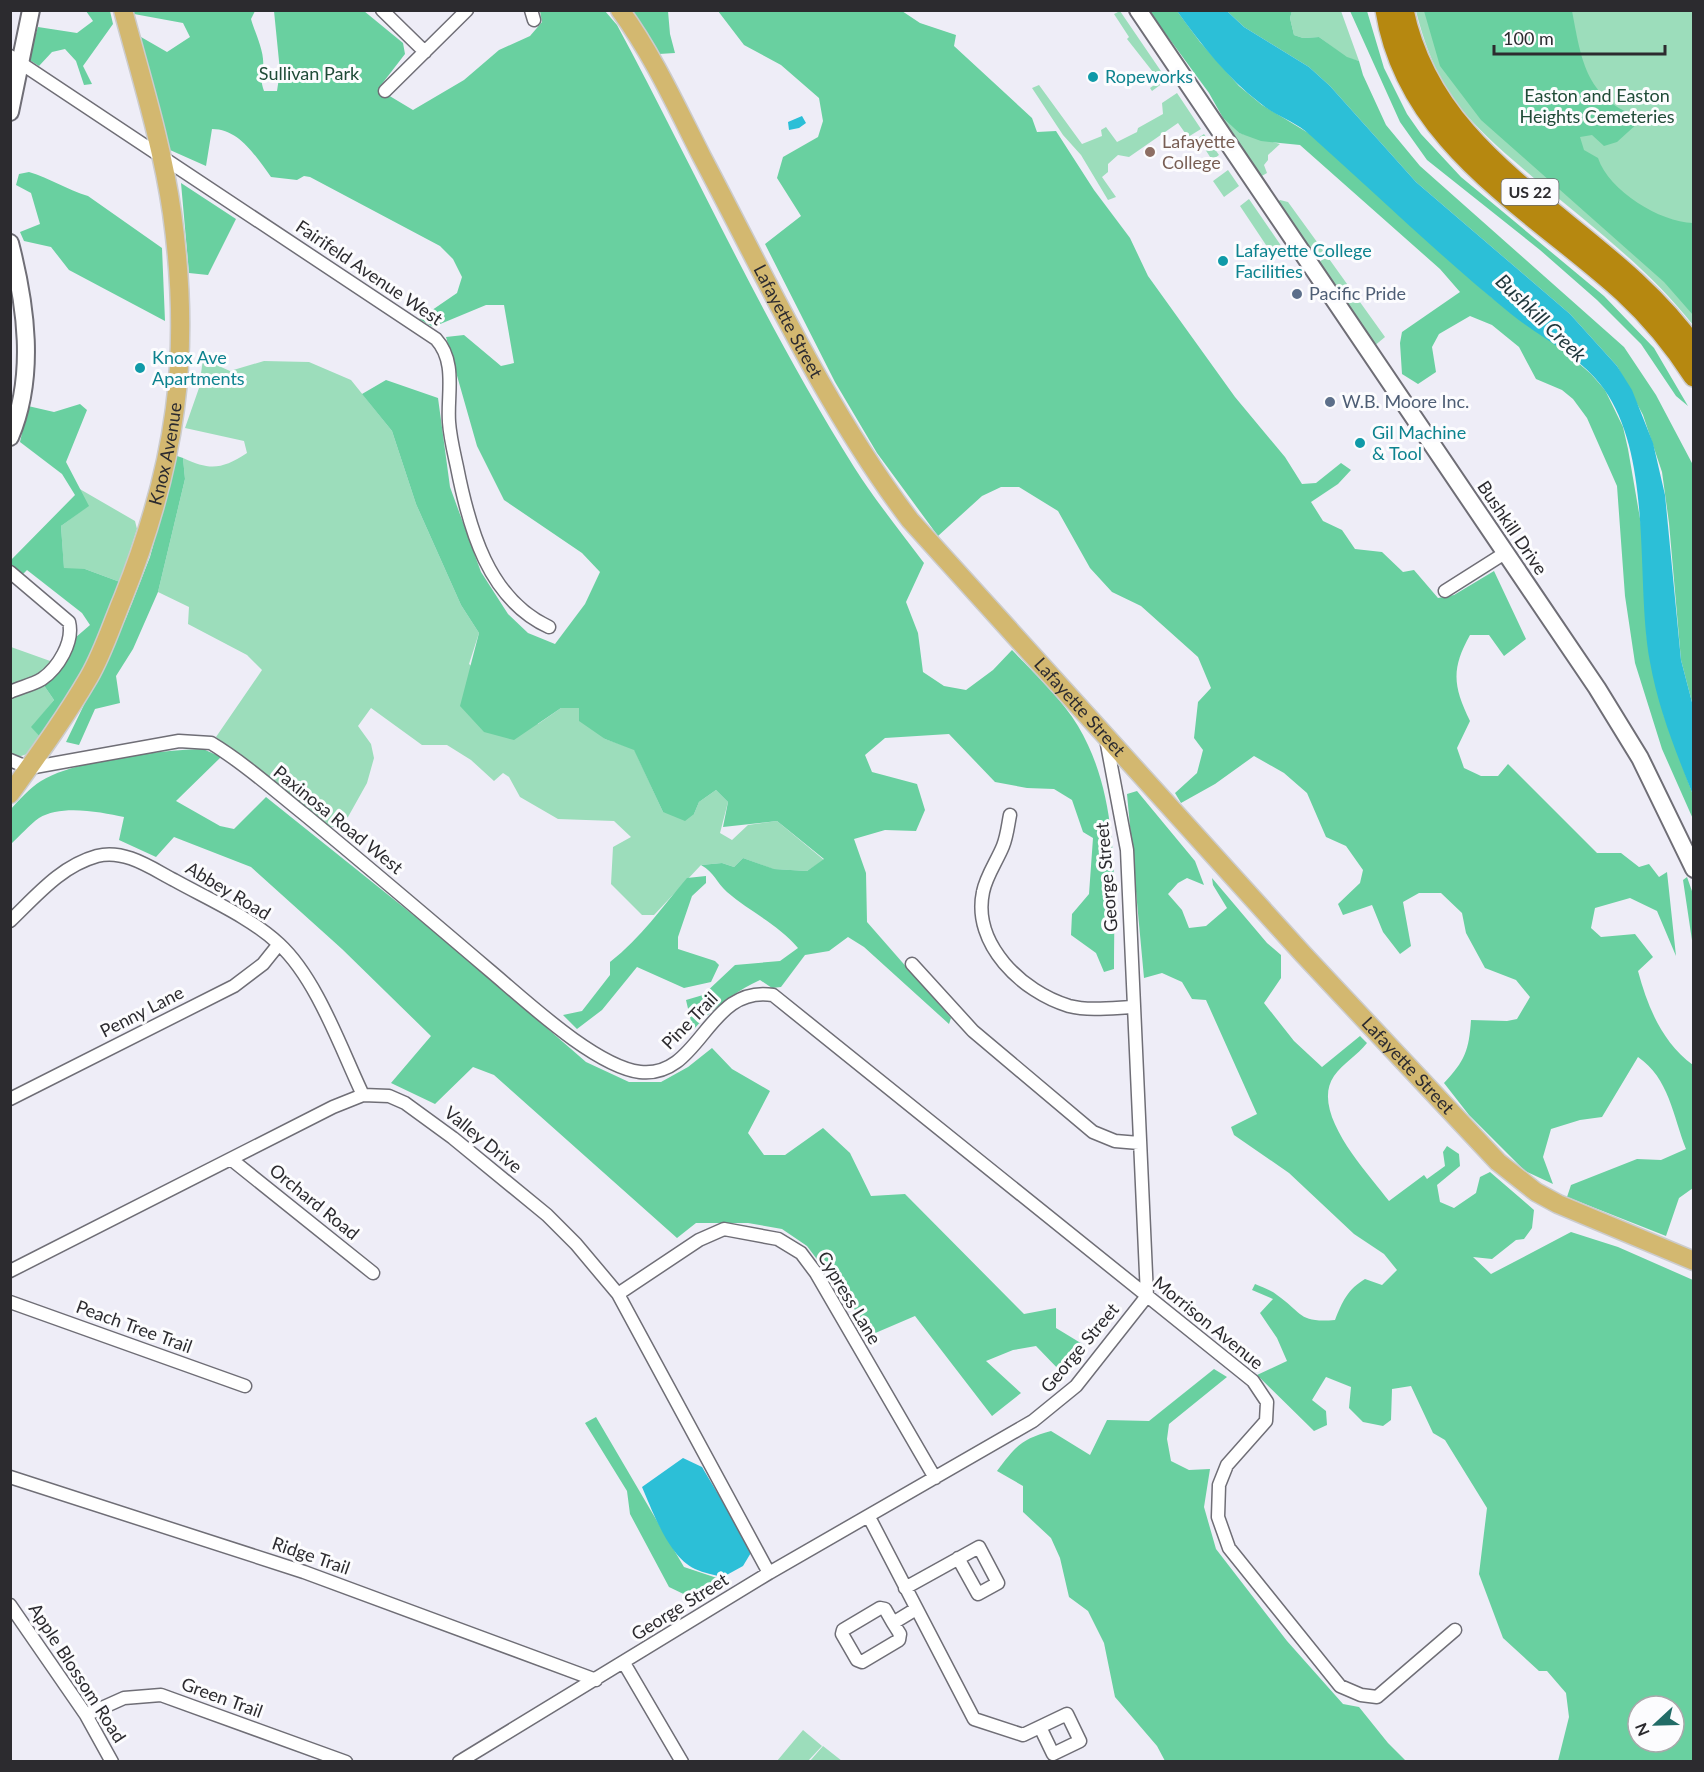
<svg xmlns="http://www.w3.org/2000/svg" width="1704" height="1772" viewBox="0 0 1704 1772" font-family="Lato,sans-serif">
  <rect width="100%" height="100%" fill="#eeedf7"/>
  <path fill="#9cddbb" d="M1120 11 1167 80 1152 91 1150 88 1160 81 1127 39 1129 37 1114 14Z
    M1292 11H1341L1359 61 1347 58 1319 37 1303 38 1294 35 1290 18Z
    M1416 11H1693V325C1649 269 1590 225 1535 179 1504 152 1471 126 1448 91 1433 67 1423 39 1416 11Z
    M1039 85 1082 144 1102 136 1101 130 1106 127 1117 142 1137 132 1138 128 1163 114 1162 103 1177 93 1201 129 1188 137 1178 123 1129 157 1118 155 1108 164V172L1102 177 1116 197 1108 200 1081 155 1063 135 1032 88Z
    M1223 118 1239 133 1280 144 1268 155V160L1264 165 1267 173 1260 177 1221 122Z
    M1204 134 1219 155 1212 160 1198 138Z
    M1228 170 1239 186 1224 197 1213 181Z
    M1249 199 1284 250 1274 257 1240 206Z
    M1280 200 1288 202 1325 253 1314 260 1278 202Z
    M1327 256 1385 337 1373 347 1317 264Z
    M203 359 230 371 264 361 309 362 351 380 392 431 416 504 461 605 479 633 469 664 538 724 561 708H579L605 739 634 749 663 812 694 814 699 802 716 790 728 802 720 833 732 840 748 825 777 821 824 860 807 871 773 869 743 858 734 867 722 863 701 865 654 915H642L611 884 613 847 631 837 614 821 558 819 520 797 509 777 503 773 494 781 471 760 447 745H422L371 708 358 726 371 744 374 758 367 783 348 817 331 828 216 737 262 670 247 655 188 624 189 607 158 592 185 479 183 458C211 471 222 469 247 453L244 441 185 428 199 388Z
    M78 488 135 521 137 529 120 582 85 569H64L61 526 88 506Z
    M11 647 53 662 37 676 11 687Z
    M43 684 54 700 32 727 41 738 30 753 18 757 11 754 10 698Z
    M803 1730 822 1746 808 1761H777Z
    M823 1746 842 1761H810Z"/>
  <path fill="#69d0a0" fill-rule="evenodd" d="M86 11H110L113 24 83 66 92 84 84 85 76 61 65 49 52 52 39 66 28 59 38 27 77 33 93 21Z
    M133 11H255L251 19C255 33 265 52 263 67 262 77 260 80 264 91H277L280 71 274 11H364L403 43 405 54 378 89 413 110 464 80 499 50 530 36 542 22 540 11H605L617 25C696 172 765 326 854 467 875 500 900 531 924 563L906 602 918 633 923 672 944 686 966 690 993 670 1012 650C1034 673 1062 699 1078 726 1121 798 1114 888 1114 969L1104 972 1096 953 1071 935 1072 914 1089 894 1093 838 1083 832 1072 800 1054 789 1027 788 995 782 949 734 885 738 865 755 872 772 917 784 925 810 916 831 885 830 854 839 866 873 867 922 951 1018 949 1024 864 947 848 937 829 951 805 955 781 987 772 988 760 980C734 992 712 1009 693 1030L686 1000 703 995 735 965 780 961 798 948C778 924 750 912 727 892 716 882 715 873 701 865L722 863 734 867 743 858 774 869 807 871 824 859 777 821 723 827 728 802 716 790 699 802 694 814 685 821 663 812 634 750 605 739 579 721V708H561L514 740 484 732 460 706 479 633 461 605 416 504 392 431 362 394 386 380 438 398 450 487 481 572 508 614 528 633 555 644 585 604 600 572 582 553 504 500 477 446 446 337 464 335 501 366 514 363 504 305H486L433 327 419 319 457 293 462 277 453 259 440 246 310 177 304 176 297 180 271 177C256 157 240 129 212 129L206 166 170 150 152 92 141 37 167 52 190 37 183 23 134 14Z
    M633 11H668L670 34 675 53 659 54Z
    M718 11H902L920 23 956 35 954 46 1032 118 1037 132 1056 131 1094 190 1130 238 1148 276 1235 397 1285 457 1302 484 1316 483 1341 463 1351 470 1338 484 1311 502 1323 521 1342 530 1355 549 1382 552 1403 572 1414 570 1438 598 1454 595 1494 571 1526 639 1504 656 1489 635H1470C1451 669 1453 686 1470 721L1457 748 1464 768 1481 776H1498L1508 764 1597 853H1621L1639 867 1649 864 1659 877 1667 872 1676 956 1657 911 1630 898 1595 908 1591 928 1601 937 1635 934 1653 957 1638 971C1648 1008 1662 1042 1693 1065V1188L1679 1198 1666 1236 1567 1197 1571 1185 1637 1159 1661 1160 1686 1149C1673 1116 1669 1078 1638 1057L1602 1117 1580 1120 1551 1129 1543 1157 1553 1184 1525 1171 1469 1115 1444 1083C1465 1061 1469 1050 1471 1020L1507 1021 1517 1019 1530 997 1516 980 1485 968 1466 933 1462 913 1441 893H1419L1403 902 1411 946 1400 954 1383 932 1372 905 1343 915 1338 904 1360 883 1363 870 1346 846 1326 837 1307 793 1284 773 1254 756 1215 784 1181 803 1175 793 1197 773 1203 750 1194 738 1198 702 1211 688 1198 657 1141 606 1112 592 1090 568 1058 511 1019 487H1001L982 496 938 536 877 453 835 382 765 244 801 216 777 178 783 157 818 137 823 121 819 98 781 65 744 45Z
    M1149 11H1177L1200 42 1239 86 1262 105 1310 134 1491 297 1561 348 1591 374 1605 390 1623 427 1628 449 1642 530 1647 639 1664 716 1693 795V819L1662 749 1635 663 1625 596 1617 486 1587 418 1573 399 1562 390 1536 379 1519 347 1492 325 1470 316 1439 334 1432 347 1436 372 1418 384 1402 374 1400 343 1402 332 1460 292 1440 269 1300 145 1261 141 1239 133 1223 118 1209 93Z
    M1227 11H1292L1290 18 1294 35 1303 38 1319 37 1347 57 1359 61 1363 75 1386 125 1420 166 1624 347 1656 395 1693 465V706L1681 660 1669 523 1662 472 1643 415 1617 366 1570 314 1416 182 1330 86 1309 67 1244 27Z
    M1350 11H1367L1384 68 1407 114 1421 134 1461 177 1604 296 1654 348 1688 406 1676 396 1641 344 1597 300 1540 250 1427 160 1400 122Z
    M1424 11H1572C1581 57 1585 97 1636 116L1639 122 1617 142 1604 146 1592 135 1580 137 1584 150 1598 158C1609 191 1660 222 1693 223V315L1664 282 1481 120 1440 66Z
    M29 172C50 178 67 190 88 196L162 248 165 321 69 270 51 247 24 241 20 232 40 224 31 193 16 185 19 174Z
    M181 183 236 219 208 275 189 273Z
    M80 404 87 410 66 462 89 506 61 526 64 568 85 569 120 582 84 676 41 738 31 727 54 700 43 684 75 638 90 625 82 613 27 570 22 575 11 567V560L75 495 62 474 20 442 28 406 54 412Z
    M177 456 183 458 185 479 158 592 133 649 116 676 120 703 95 709 79 745 66 742 126 618 150 557Z
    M203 749 221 757 176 801 220 826 234 829 266 797 457 950 586 1062 629 1082H661L688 1067 712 1048 732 1069 770 1091 748 1133 764 1155H785L823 1128 850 1153 871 1196 905 1194 1024 1314 1056 1308V1328L1084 1345 1063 1374 1036 1346 1013 1350 986 1361 1021 1393 992 1416 915 1316 873 1334 807 1246 782 1229 748 1223H696L677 1238 494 1075 473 1067 435 1104 391 1083 431 1036 342 949 251 867 174 837 156 857 119 840 124 817C101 812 61 804 39 818 29 825 20 836 11 844V809C19 800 30 788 41 781 74 760 164 750 203 749Z
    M1137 791 1195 861 1204 885 1187 878 1178 883 1168 894 1182 910 1189 928 1206 926 1227 908 1213 885 1212 878 1267 943 1281 955V978L1264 1003 1294 1041 1322 1067 1360 1036 1367 1043C1358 1055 1342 1064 1334 1076 1309 1112 1368 1173 1389 1201L1424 1175 1427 1179 1445 1166 1443 1152 1447 1146 1459 1154 1460 1166 1437 1185 1440 1202 1454 1208 1476 1193 1480 1177 1490 1172 1534 1210 1532 1228 1524 1239 1516 1240 1492 1259 1473 1257 1491 1274 1571 1232 1618 1247 1693 1280V1761H1558L1569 1717 1566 1693 1547 1671H1539L1503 1638 1479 1574 1487 1508 1445 1440 1433 1433 1411 1386 1392 1389 1391 1420 1383 1426 1363 1422 1349 1408 1351 1387 1326 1377 1312 1400 1326 1411 1327 1425 1314 1431 1257 1375 1287 1361 1277 1338 1260 1313 1273 1299 1252 1290 1255 1284C1262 1287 1271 1290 1277 1295 1303 1313 1298 1323 1335 1320 1342 1302 1348 1289 1365 1279L1382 1285 1397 1270 1384 1254 1354 1234 1289 1173 1234 1135 1231 1127 1257 1114 1206 1000 1192 999 1182 982 1162 973 1144 978 1127 794ZM1638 1706H1674V1742H1638Z
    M706 876V883L692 896 678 937V949L715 961 719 965 711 982 684 988 637 967 602 1010 577 1029 563 1015 582 1011 610 975V962C641 938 662 907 687 878Z
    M1687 877 1693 894V947L1683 880Z
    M1214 1369 1227 1377 1169 1424 1167 1439 1171 1461 1189 1470 1210 1469 1204 1507 1216 1549 1287 1641 1343 1704 1359 1707 1388 1743 1406 1761H1165L1157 1746 1115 1697 1104 1643 1088 1611 1069 1597 1060 1558 1051 1538 1023 1512V1486L997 1471C1015 1447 1021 1439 1051 1431L1090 1455 1107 1420 1149 1421Z
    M596 1417 684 1567 720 1579 715 1591 696 1600 669 1587 630 1514 627 1491 585 1423Z"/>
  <path fill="#2cbfd7" d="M1177 11H1227L1244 27 1309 67 1330 86 1416 182 1570 314 1617 366 1632 390 1653 443 1665 495 1681 660 1693 706V795C1676 752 1658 708 1650 662 1635 581 1654 460 1604 389 1580 356 1542 339 1511 314 1442 258 1377 195 1310 135 1295 121 1275 116 1260 103 1227 78 1201 44 1177 11Z
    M802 116 806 123 799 128 789 130 788 122Z
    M683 1458 702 1467 752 1551 743 1566 723 1577C714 1575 704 1573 695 1569 669 1557 653 1512 642 1487Z"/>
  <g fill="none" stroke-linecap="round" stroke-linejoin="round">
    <g stroke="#6f6e76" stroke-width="15">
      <path id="street" d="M382 10 425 52
        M531 10 534 20
        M10 56 436 339C457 362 447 394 449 422 450 437 454 453 457 467 469 528 488 599 549 627
        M385 91 467 10
        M10 572 69 622C74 642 58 668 42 679 32 685 21 687 10 692
        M1445 591 1505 553
        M10 760 29 768 179 741 211 743C244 763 274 790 304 814 366 865 427 917 488 969 524 999 594 1066 640 1072 701 1079 707 984 773 995L1253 1381 1267 1402 1266 1421 1227 1465 1219 1485 1218 1517 1229 1548 1340 1686 1361 1695 1377 1697 1455 1630
        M1010 815C1008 825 1007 836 1003 846 997 861 986 876 983 892 972 944 1022 992 1069 1006 1089 1011 1112 1008 1133 1007
        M10 921C37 895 61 866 97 856 125 849 151 868 174 880 208 899 250 917 279 944 317 979 341 1049 363 1095
        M912 964 973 1031 1093 1132 1115 1141 1139 1143
        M10 1099 234 986 263 964 279 944
        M232 1160 373 1273
        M10 1271 333 1107 363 1095 389 1096 405 1103 453 1138 547 1215 576 1244 618 1294 769 1573
        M618 1294 699 1240 724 1229 778 1239 801 1253 816 1273 935 1478
        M10 1302 245 1386
        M10 1477 304 1572 596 1680
        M869 1517 974 1719 1023 1735 1067 1714 1080 1741 1053 1754 1040 1727
        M905 1588 979 1547 998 1583 978 1594 958 1558
        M10 1605 86 1715 112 1762
        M893 1623 885 1609 880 1608 843 1630 842 1634 857 1660 862 1662 899 1640 900 1634 893 1623 916 1609
        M624 1663 682 1762
        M86 1715 124 1698 161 1695 346 1762
        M459 1762 769 1573 1033 1421 1076 1386 1147 1296 1127 850 1106 739"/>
    </g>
    <g stroke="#6f6e76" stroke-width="20">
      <path id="secondary" d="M1138 10 1597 688 1640 758 1694 869
        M10 112 31 10
        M10 243C26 305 36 376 10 437"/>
    </g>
    <g stroke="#cccccd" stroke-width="21">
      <g id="primary">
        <path id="s1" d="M620 10C653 55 677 108 702 157 767 280 826 409 910 520L1303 954 1498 1162 1536 1192 1558 1204 1694 1261"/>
        <path id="s2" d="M10 794C38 755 65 718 89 677 103 653 112 624 123 598 176 466 192 355 172 213 162 144 141 77 123 10"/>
      </g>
    </g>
    <g stroke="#cccccd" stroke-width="24">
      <path id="highway" d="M1386 10C1407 144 1533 209 1624 292 1651 317 1674 345 1694 376
        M1403 10C1436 171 1606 223 1694 348"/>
    </g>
    <use href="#street" stroke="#fff" stroke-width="12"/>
    <use href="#secondary" stroke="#fff" stroke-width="16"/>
    <use href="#primary" stroke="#d3b870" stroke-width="18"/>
    <use href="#highway" stroke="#b68810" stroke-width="21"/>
  </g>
  <g fill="#0f9aa8" stroke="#fcfcfe" stroke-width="2">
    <circle cx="1093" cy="77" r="6"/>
    <circle cx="1223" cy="261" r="6"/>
    <circle cx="140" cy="368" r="6"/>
    <circle cx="1360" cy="443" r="6"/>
  </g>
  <circle fill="#8d6e63" stroke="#fcfcfe" stroke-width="2" cx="1150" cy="152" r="6"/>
  <g fill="#5c6f8a" stroke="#fcfcfe" stroke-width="2">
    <circle cx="1297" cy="294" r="6"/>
    <circle cx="1330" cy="402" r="6"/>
  </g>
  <g text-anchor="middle" stroke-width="6" stroke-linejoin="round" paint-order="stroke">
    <rect fill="#fcfcfe" stroke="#6a6a6d" stroke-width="1.5" x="1501.5" y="179" width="57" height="26" rx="4.5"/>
    <g font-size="16" font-weight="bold" fill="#2c2b2f">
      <text x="1530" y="198">US 22</text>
    </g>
    <g font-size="18" fill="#1f4b37" stroke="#fcfcfe">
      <text x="309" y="80">Sullivan Park</text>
      <text x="1597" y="102">Easton and Easton<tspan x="1597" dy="21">Heights Cemeteries</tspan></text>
    </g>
    <g font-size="18" fill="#0d838f" stroke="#fcfcfe" text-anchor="start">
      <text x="1105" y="83">Ropeworks</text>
      <text x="1235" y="257">Lafayette College<tspan x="1235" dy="21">Facilities</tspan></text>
      <text x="152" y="364">Knox Ave<tspan x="152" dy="21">Apartments</tspan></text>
      <text x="1372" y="439">Gil Machine<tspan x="1372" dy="21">&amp; Tool</tspan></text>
    </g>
    <g font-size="18" fill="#785e54" stroke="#fcfcfe" text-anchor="start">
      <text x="1162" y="148">Lafayette<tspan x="1162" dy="21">College</tspan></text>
    </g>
    <g font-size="18" fill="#2c2b2f" stroke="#fcfcfe">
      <text transform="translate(369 273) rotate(34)" y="6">Fairifeld Avenue West</text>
      <text dy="6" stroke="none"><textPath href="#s1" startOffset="354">Lafayette Street</textPath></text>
      <text dy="6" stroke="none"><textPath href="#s2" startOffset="378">Knox Avenue</textPath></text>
      <text transform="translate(1512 528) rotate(56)" y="6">Bushkill Drive</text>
      <text dy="6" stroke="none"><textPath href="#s1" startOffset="840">Lafayette Street</textPath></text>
      <text transform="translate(338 820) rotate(39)" y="6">Paxinosa Road West</text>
      <text transform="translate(1107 877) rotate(-95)" y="6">George Street</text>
      <text transform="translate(228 891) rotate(31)" y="6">Abbey Road</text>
      <text transform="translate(142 1012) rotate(-27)" y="6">Penny Lane</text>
      <text transform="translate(690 1021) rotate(-46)" y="6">Pine Trail</text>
      <text dy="6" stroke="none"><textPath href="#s1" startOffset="1326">Lafayette Street</textPath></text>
      <text transform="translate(483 1140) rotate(39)" y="6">Valley Drive</text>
      <text transform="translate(314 1202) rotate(39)" y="6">Orchard Road</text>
      <text transform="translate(849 1298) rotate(59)" y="6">Cypress Lane</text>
      <text transform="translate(1208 1323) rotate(39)" y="6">Morrison Avenue</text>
      <text transform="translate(134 1327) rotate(20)" y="6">Peach Tree Trail</text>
      <text transform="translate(1080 1348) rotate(-50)" y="6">George Street</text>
      <text transform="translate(311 1556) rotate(19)" y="6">Ridge Trail</text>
      <text transform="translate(680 1607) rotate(-32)" y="6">George Street</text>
      <text transform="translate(77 1673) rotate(57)" y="6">Apple Blossom Road</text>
      <text transform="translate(222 1698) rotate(20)" y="6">Green Trail</text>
    </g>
    <g font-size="18" fill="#4e5e75" stroke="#fcfcfe" text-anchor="start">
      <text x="1309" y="300">Pacific Pride</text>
      <text x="1342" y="408">W.B. Moore Inc.</text>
    </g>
    <g font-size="20" font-style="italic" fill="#1f363b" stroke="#fcfcfe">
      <text transform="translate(1541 318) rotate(44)" y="7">Bushkill Creek</text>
    </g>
  </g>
  <rect width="1704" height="1772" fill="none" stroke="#2c2b2f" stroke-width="24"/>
  <g transform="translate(1656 1724) rotate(248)"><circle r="28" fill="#fcfcfe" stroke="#a9a8ab" stroke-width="1.5"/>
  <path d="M0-4.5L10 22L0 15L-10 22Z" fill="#226c67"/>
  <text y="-9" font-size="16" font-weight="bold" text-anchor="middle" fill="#2c2b2f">N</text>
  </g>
  <path d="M1494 45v9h171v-9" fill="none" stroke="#2c2b2f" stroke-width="3"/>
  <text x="1503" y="45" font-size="18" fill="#2c2b2f" stroke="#fcfcfe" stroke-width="4.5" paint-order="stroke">100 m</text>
</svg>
